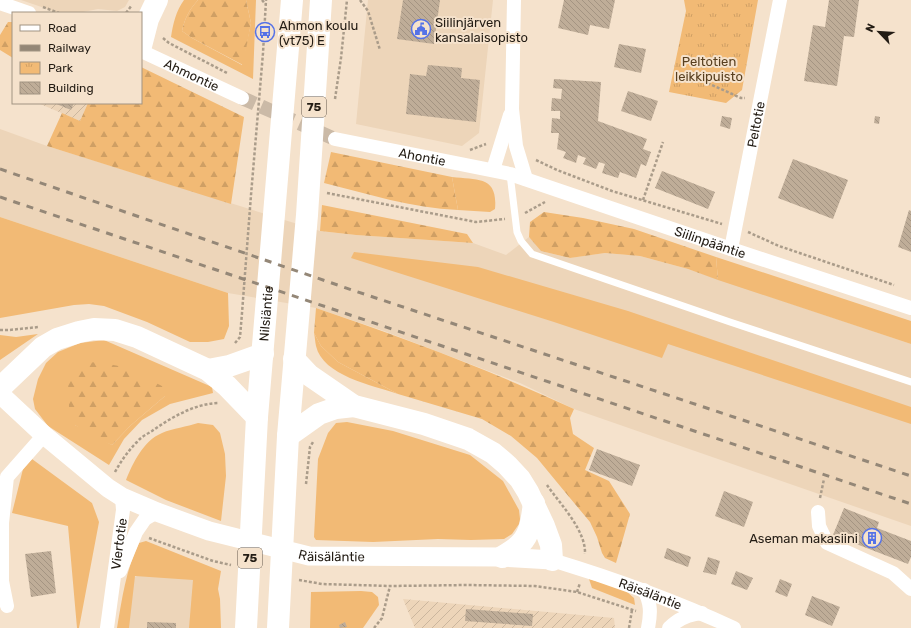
<svg xmlns="http://www.w3.org/2000/svg" width="911" height="628" viewBox="0 0 911 628" font-family="Rubik,sans-serif">
  <defs>
    <pattern id="industrial-furrows" width="10" height="10" patternUnits="userSpaceOnUse"><rect width="10" height="10" fill="#edd5b9"/><path d="M-1 1l2-2M0 10L10 0M9 11l2-2" fill="none" stroke="#cbb69e"/></pattern>
    <pattern id="forest-firs" width="22" height="20" patternUnits="userSpaceOnUse"><rect width="22" height="20" fill="#f2ba75"/><path d="M5 1l3.5 6h-7zM16 11l3.5 6h-7z" fill="#cf9f64"/></pattern>
    <pattern id="park-tufts" width="24" height="20" patternUnits="userSpaceOnUse"><rect width="24" height="20" fill="#f2ba75"/><path d="M3 7l-1-3M5 7V3M7 7l1-3M15 17l-1-3M17 17v-4M19 17l1-3" fill="none" stroke="#cf9f64"/></pattern>
    <pattern id="building-back-hatch" width="6" height="6" patternUnits="userSpaceOnUse"><rect width="6" height="6" fill="#bfad98"/><path d="M-1 5l2 2M0 0l6 6M5-1l2 2" fill="none" stroke="#a49482"/></pattern>
  </defs>
  <rect width="100%" height="100%" fill="#f5e2cc"/>
  <path fill="#edd5b9" d="M21 0H129L125 7 117 11 98 9 78 13H59Z
    M368 0H493L479 133 462 146 356 124Z
    M0 129 47 146 320 231 356 235 473 243 506 255 529 237 542 251 569 258 605 253 640 256 688 269 911 344V526L574 409 520 383 384 331 316 308 228 293 0 217Z
    M159 568 198 579 195 628H124L129 579Z"/>
  <path fill="url(#industrial-furrows)" d="M38 103H88L80 121Z
    M403 599 614 618 615 628H415Z"/>
  <path fill="#f2ba75" fill-rule="evenodd" d="M184 0H198C189 10 185 18 182 31L192 38 242 65 251 23 246 0H256L253 79 171 37C173 24 176 11 184 0Z
    M452 177C478 180 498 176 495 209L490 212 458 210Z
    M0 217 228 293 229 326 224 339 208 342H190L147 322 104 306 89 304 74 305 0 318Z
    M354 252 478 267 628 311 911 407V424L668 344 662 358 554 322 351 258Z
    M716 257 911 321V344L718 280Z
    M314 333 321 346 338 362 398 394C372 385 323 376 316 346 315 342 315 337 314 333Z
    M38 334 0 360V335L16 337Z
    M104 340 212 387 213 393 170 404 142 420 124 439 109 465 48 426 35 409 33 399 38 379 46 363 58 352 80 343ZM165 396 130 426 112 445 75 425Z
    M347 422 393 431 470 455 503 481 519 510 520 519 519 524 512 534 504 539 471 540 438 539 373 542 316 540 314 537 318 459 328 433 336 423Z
    M198 423 213 425 220 433 225 454 226 476 221 521 166 500 126 480C133 463 143 441 162 433 173 428 187 427 198 423Z
    M32 459 92 503 99 522 79 628H77L68 526 12 513 23 469Z
    M146 541 221 571 218 589 220 599 221 628H189L193 580 135 576 129 628H117C122 599 126 569 139 543Z
    M589 579 620 588 626 591 634 598 635 605 592 588Z
    M361 591 372 592 378 597 379 605 363 628H310L311 592Z"/>
  <path fill="url(#forest-firs)" d="M198 0H246L251 23 243 65 192 38 182 31C185 18 189 10 198 0Z
    M8 22H13V58L0 50V35Z
    M141 67 244 117 231 204 47 146 62 113 80 121 88 103H141Z
    M331 152 452 177 458 210C412 208 368 194 324 183Z
    M322 205 467 234 473 243 356 235 320 231Z
    M544 212 583 218 634 229 716 257 718 280 688 269 640 256 605 253 570 258 541 251 529 237 530 222Z
    M316 308C404 338 490 370 574 409L570 418 573 434 594 448 585 470 609 481 630 514 616 563 605 558 602 553 597 537 590 522 565 492 537 458 511 436 482 419 398 394 338 362 321 346 314 333Z
    M98 362 124 367 168 389 165 396 130 426 112 445 90 436 75 425 69 407 68 382 74 370 83 363Z"/>
  <path fill="url(#park-tufts)" d="M684 0H758L742 90 726 103 669 92 686 11Z"/>
  <path fill="url(#building-back-hatch)" d="M403 0H440L434 44 397 39Z
    M564 0H615L609 29 590 25 588 35 558 28Z
    M829 0H859L854 37 844 36 837 86 804 81 813 25 825 27Z
    M619 44 646 49 641 73 614 67Z
    M428 65 462 68 461 78 480 80 476 122 406 114 410 74 426 76Z
    M554 79 601 82 598 121 647 139 643 149 651 152 646 166 641 164 636 178 620 172 618 178 602 173 605 164 599 162 596 169 583 164 586 158 578 155 576 163 563 158 566 152 557 149 559 133H551L552 118 560 119V111H551L552 98 561 99 562 89 553 88Z
    M628 91 658 101 651 121 621 111Z
    M54 103H74L71 110Z
    M722 116 732 118 730 129 720 126Z
    M875 116 880 117 879 124 874 123Z
    M793 159 848 180 833 219 778 198Z
    M662 171 715 192 708 209 655 188Z
    M909 210 911 211V252L898 247Z
    M597 449 640 465 632 486 589 470Z
    M724 491 753 502 744 527 715 516Z
    M844 508 879 522 877 528 911 541V557L908 564 833 535Z
    M667 548 691 557 688 567 664 558Z
    M51 551 56 593 31 597 25 554Z
    M708 557 720 561 716 575 703 572Z
    M736 571 753 578 747 590 731 584Z
    M780 579 792 584 787 597 775 592Z
    M812 596 840 607 832 626 805 615Z
    M466 609 533 614 532 626 465 621Z
    M147 622 176 623V628H147Z
    M345 622 347 627 340 628 339 625Z"/>
  <g fill="none" stroke-linecap="round" stroke-linejoin="round">
    <path stroke="#cbbaa7" stroke-width="14" stroke-dasharray="14 7" stroke-linecap="butt" d="M242 98 335 139"/>
    <path stroke="#aa9c8a" stroke-width="2.5" stroke-dasharray="3 2" stroke-linecap="butt" d="M262 0 266 5
      M360 0 368 11 380 50
      M43 7 59 13
      M126 13 132 5
      M163 38 169 43 227 73
      M703 81 741 98H745
      M335 99 341 58 347 0
      M470 150 486 144
      M536 160 557 170 612 191 722 224
      M327 193 476 222 505 219
      M643 200 663 142
      M525 213 545 202
      M748 232 779 246 894 285
      M0 330H9L39 327
      M235 343 240 337 242 313 251 195 263 53 266 0
      M115 472C121 461 128 451 137 442 141 437 147 434 152 431 172 417 194 404 218 403
      M306 484 310 447 313 442
      M547 485C560 504 586 530 585 554
      M820 498 824 479
      M149 538 213 561 231 565
      M299 580 322 584 390 586 468 585 535 586 577 592 636 611
      M577 592 580 583
      M374 628 382 618 390 586
      M629 628 632 610"/>
    <path stroke="#fff" stroke-width="7" d="M510 174 517 232 521 241 532 254 730 322 911 382"/>
    <g stroke="#fff" stroke-width="14">
      <path d="M514 0 512 109 516 146 526 179"/>
      <path d="M0 3 29 13"/>
      <path id="s1" d="M141 51 242 98"/>
      <path id="s2" d="M335 139 510 174 731 249 911 308"/>
      <path d="M493 170 510 115"/>
      <path id="s3" d="M731 249 780 0"/>
      <path d="M818 512 819 526 827 543 893 573 911 589"/>
      <path id="s4" d="M552 560C615 579 675 601 734 628"/>
      <path d="M120 571 136 532 145 519 157 512"/>
      <path d="M644 590C651 603 651 613 648 628"/>
      <path d="M7 606 2 581V523L7 477 44 435"/>
      <path id="s5" d="M107 628 123 510 122 497"/>
      <path d="M669 628C678 619 690 614 702 613"/>
    </g>
    <path stroke="#fff" stroke-width="19" id="s6" d="M0 394 44 435 108 488 122 497 157 512 209 531 309 556 502 557 552 560"/>
    <g stroke="#fff" stroke-width="22">
      <path d="M141 46 148 19 157 0"/>
      <path d="M294 359 309 375 354 406 424 424 468 439 493 453 507 465 520 479 528 492 544 526 551 545 552 560"/>
      <path d="M208 370 229 366 263 354"/>
      <path d="M0 388 43 347 57 339 79 332 94 329 115 330 137 337 208 370 227 386 257 417"/>
      <path d="M288 436 319 414 336 408 354 406"/>
      <path d="M502 557C508 553 516 549 521 543 531 533 532 517 534 503"/>
      <path id="s7" d="M246 628 257 417 292 0"/>
      <path d="M278 628 288 436 307 215 321 0"/>
    </g>
    <path stroke="#948777" stroke-width="3" stroke-dasharray="7 7" stroke-linecap="butt" d="M0 169 355 291 911 476
      M0 197 911 504"/>
  </g>
  <defs>
    <g id="civic-ring" transform="scale(1)"><circle r="9.5" fill="#f5e2cc" stroke="#5572e7" stroke-width="1.5"/><path d="M-.6-6.5H3V-4.5H.6V-3L4-1V1h2V6H-6V1h2V-1L-.6-3ZM-1.2 2.5V6h2.4V2.5Z" fill="#5572e7"/></g>
    <g id="bus-ring" transform="scale(1)"><circle r="9.5" fill="#f5e2cc" stroke="#5572e7" stroke-width="1.5"/><path d="M-5-6H5V4H4V6H2V4H-2V6H-4V4H-5ZM-3.5-4V0h7V-4ZM-3.5 1.2v1.5H-2V1.2ZM2 1.2v1.5H3.5V1.2Z" fill="#5572e7"/></g>
    <g id="building-ring" transform="scale(1)"><circle r="9.5" fill="#f5e2cc" stroke="#5572e7" stroke-width="1.5"/><path d="M-4-6H4V6H1V3H-1V6H-4ZM-2.5-4.3h1.7v1.8h-1.7ZM.8-4.3h1.7v1.8H.8ZM-2.5-1h1.7V.8h-1.7ZM.8-1h1.7V.8H.8Z" fill="#5572e7"/></g>
  </defs>
  <g fill-rule="evenodd">
    <use href="#civic-ring" x="421" y="29"/>
    <use href="#bus-ring" x="265" y="32"/>
    <use href="#building-ring" x="872" y="538"/>
  </g>
  <g text-anchor="middle" stroke-width="4" stroke-linejoin="round" paint-order="stroke">
    <g fill="#f5e2cc" stroke="#62574b" stroke-width="1">
      <rect x="302" y="97" width="24" height="20" rx="3"/>
      <rect x="238" y="548" width="24" height="20" rx="3"/>
    </g>
    <g font-size="12" font-weight="bold" fill="#231c14">
      <text x="314" y="111">75</text>
      <text x="250" y="562">75</text>
    </g>
    <g font-size="13" fill="#231c14" stroke="#f5e2cc" text-anchor="start">
      <text x="435" y="27">Siilinjärven<tspan x="435" dy="15">kansalaisopisto</tspan></text>
      <text x="279" y="30">Ahmon koulu<tspan x="279" dy="15">(vt75) E</tspan></text>
      <text x="858" y="543" text-anchor="end">Aseman makasiini</text>
    </g>
    <g font-size="13" fill="#583f1f" stroke="#f5e2cc">
      <text x="709" y="66">Peltotien<tspan x="709" dy="15">leikkipuisto</tspan></text>
    </g>
    <g font-size="13" fill="#231c14" stroke="#f5e2cc">
      <text dy="5" stroke="none"><textPath href="#s1" startOffset="56">Ahmontie</textPath></text>
      <text dy="5" stroke="none"><textPath href="#s3" startOffset="127">Peltotie</textPath></text>
      <text dy="5" stroke="none"><textPath href="#s2" startOffset="89">Ahontie</textPath></text>
      <text dy="5" stroke="none"><textPath href="#s2" startOffset="390">Siilinpääntie</textPath></text>
      <text dy="5" stroke="none"><textPath href="#s7" startOffset="315">Nilsiäntie</textPath></text>
      <text dy="5" stroke="none"><textPath href="#s5" startOffset="85">Viertotie</textPath></text>
      <text dy="5" stroke="none"><textPath href="#s6" startOffset="379">Räisäläntie</textPath></text>
      <text dy="5" stroke="none"><textPath href="#s4" startOffset="104">Räisäläntie</textPath></text>
    </g>
  </g>
  <rect x="12" y="12" width="130" height="92" fill="#f5e2cc" stroke="#a19382"/>
  <rect x="20" y="25" width="20" height="6" fill="#ffffff" stroke="#a19382"/>
  <text x="48" y="32" font-size="12" fill="#231c14">Road</text>
  <rect x="20" y="45" width="20" height="6" fill="#948777" stroke="#a19382"/>
  <text x="48" y="52" font-size="12" fill="#231c14">Railway</text>
  <rect x="20" y="62" width="20" height="12" fill="url(#park-tufts)" stroke="#a19382"/>
  <text x="48" y="72" font-size="12" fill="#231c14">Park</text>
  <rect x="20" y="82" width="20" height="12" fill="url(#building-back-hatch)" stroke="#a19382"/>
  <text x="48" y="92" font-size="12" fill="#231c14">Building</text>
  <g transform="translate(879 32) rotate(295)" stroke="#f5e2cc" stroke-width="3" paint-order="stroke">
  <path d="M0-3L7 15L0 10L-7 15Z" fill="#231c14"/>
  <text y="-6" font-size="11" font-weight="bold" text-anchor="middle" fill="#231c14">N</text>
  </g>
</svg>
